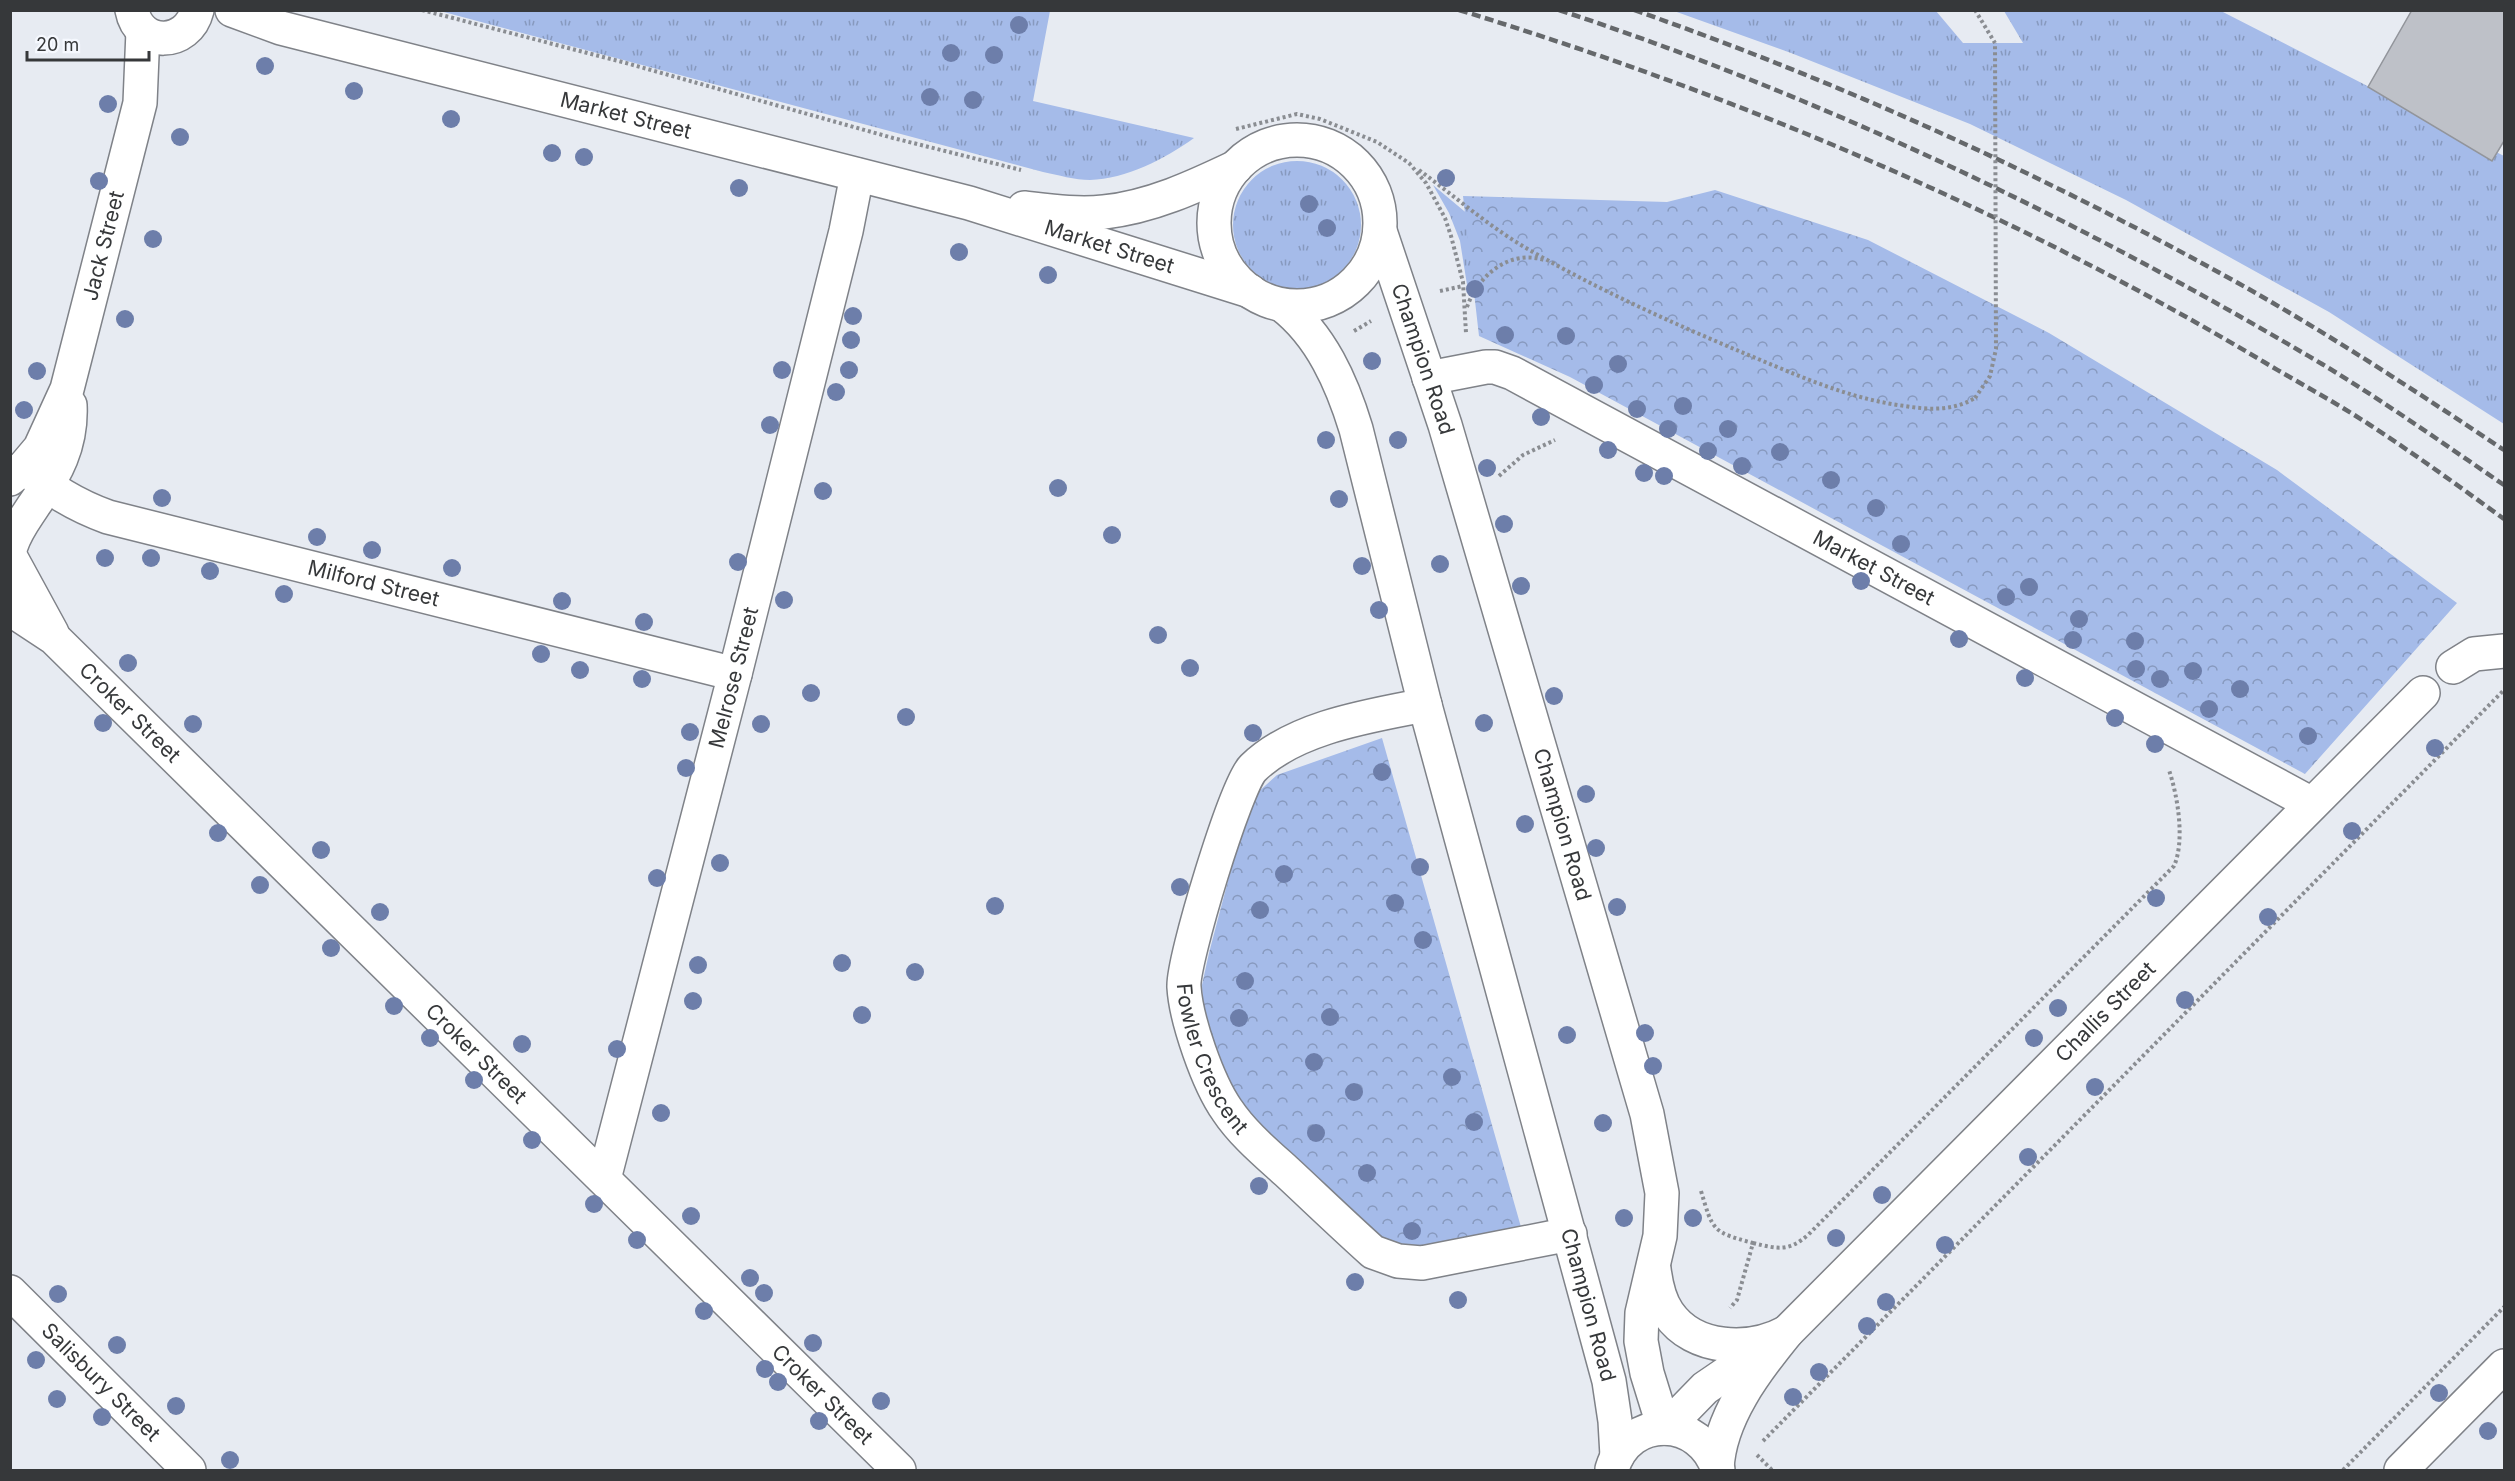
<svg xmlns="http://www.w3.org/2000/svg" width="2515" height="1481" viewBox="0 0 2515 1481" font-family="Inter,sans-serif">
  <defs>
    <pattern id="grass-tufts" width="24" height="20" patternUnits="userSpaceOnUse" patternTransform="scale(1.5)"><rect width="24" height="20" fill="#a5bbe9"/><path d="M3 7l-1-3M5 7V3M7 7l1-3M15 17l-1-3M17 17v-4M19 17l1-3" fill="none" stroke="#8799be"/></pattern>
    <pattern id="forest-crowns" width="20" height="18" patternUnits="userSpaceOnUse" patternTransform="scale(1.5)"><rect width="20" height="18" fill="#a5bbe9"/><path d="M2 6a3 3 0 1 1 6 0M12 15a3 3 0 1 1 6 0" fill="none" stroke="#8799be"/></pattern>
  </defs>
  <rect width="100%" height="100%" fill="#e7ebf2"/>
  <path fill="url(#grass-tufts)" d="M440 11H1050L1033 101 1194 138C1165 159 1126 179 1090 180 1075 180 1058 175 1043 172Z
    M1674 11H1936L1963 43H2023L2004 11H2221L2504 156V424L2329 312 2126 200 1970 124 1791 53Z
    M1233 225a64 64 0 1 1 128 0a64 64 0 1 1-128 0Z
    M1433 185 1482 226 1478 277 1468 291 1460 241 1449 213Z"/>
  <path fill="url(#forest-crowns)" d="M1715 190 1868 240 2049 333 2277 470 2457 603 2305 774 1570 377 1479 336 1463 196 1667 202Z
    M1382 738 1521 1227 1426 1250 1398 1251 1371 1238 1246 1116 1215 1052 1203 1008 1202 985 1209 953 1245 816 1256 794 1277 775Z"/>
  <path fill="#bec1c8" stroke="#92959b" stroke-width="1.5" d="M2412 10H2504V141L2492 161 2368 87Z"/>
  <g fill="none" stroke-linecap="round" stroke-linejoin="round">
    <g stroke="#7f8288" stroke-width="36">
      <g id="minor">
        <path d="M132 10C139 48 188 47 197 10"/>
        <path id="s1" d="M232 10 281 28 969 203 1250 291"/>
        <circle cx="1297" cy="223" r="83"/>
        <path d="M1024 208C1050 211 1078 215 1104 212 1151 207 1194 187 1236 167"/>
        <path id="s2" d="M1380 231 1445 425 1647 1114 1662 1193 1660 1236 1642 1313 1641 1341 1647 1373 1664 1428"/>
        <path id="s3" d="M1282 305C1321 335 1342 383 1356 429L1425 705 1609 1381 1615 1421 1617 1456"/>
        <path id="s4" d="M1429 378 1486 367H1495L1512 373 2312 804"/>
        <path id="s5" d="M24 467C51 490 75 505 108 517L735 674"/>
        <path id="s6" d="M10 479 24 467 40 448 67 389 140 103 143 31"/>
        <path d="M11 546C16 530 25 519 34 505 56 474 72 445 70 405"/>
        <path d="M10 556 52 633"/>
        <path id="s7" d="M10 609 54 638 899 1470"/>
        <path d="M2453 667 2474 654 2504 651"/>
        <path id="s8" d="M1425 705C1369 716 1295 727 1253 768 1236 784 1182 962 1184 987 1186 1020 1208 1083 1227 1110 1243 1134 1266 1153 1287 1172 1316 1199 1344 1226 1373 1252L1398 1261 1422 1263 1570 1234"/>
        <path id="s9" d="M604 1179 735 674 846 231 857 175"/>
        <path d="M1654 1269C1656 1285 1659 1300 1668 1313 1694 1351 1750 1352 1787 1332"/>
        <path id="s10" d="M10 1292 189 1470"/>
        <path d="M1666 1428 1705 1388 1768 1345"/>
        <path d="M1612 1469C1629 1413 1701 1416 1718 1470"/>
        <path id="s11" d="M1717 1469C1719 1418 1756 1370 1787 1332L2423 693"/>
        <path d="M2401 1470 2504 1366"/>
      </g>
    </g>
    <path stroke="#8a8d92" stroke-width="4" stroke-dasharray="3 3" stroke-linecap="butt" d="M422 10 626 63 893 138 1021 170
      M1975 10 1995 43
      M1236 129 1297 114 1320 119 1377 142 1409 163 1426 183 1445 218 1451 236 1463 282 1466 333
      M1419 170C1453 195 1485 223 1521 245 1590 286 1672 323 1746 354 1797 375 1849 399 1905 406 1929 410 1953 411 1975 398
      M1440 291 1463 286
      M1467 307C1478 276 1509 249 1544 260
      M1354 331 1371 321
      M1499 476 1523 455 1555 440
      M1701 1191C1713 1231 1712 1232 1753 1243L1737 1300 1730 1308
      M1753 1243C1778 1249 1788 1252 1808 1235L2174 866C2185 841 2178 797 2169 770
      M1763 1441 2504 690
      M1757 1455 1772 1470
      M2343 1470 2504 1307"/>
    <use href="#minor" stroke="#fff" stroke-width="33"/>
    <path stroke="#65686b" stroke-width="4.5" stroke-dasharray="9 4.5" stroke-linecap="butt" d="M1459 10C1740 96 2011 211 2264 362 2299 383 2335 402 2370 425 2416 455 2460 487 2504 519
      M1559 10C1826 98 2081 221 2322 364 2385 402 2444 444 2504 485
      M1634 10C1843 83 2044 175 2238 283 2329 334 2417 392 2504 450"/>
    <path stroke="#8a8d92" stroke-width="4" stroke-dasharray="3 3" stroke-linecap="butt" d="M1975 398 1990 376 1996 349 1995 43"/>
  </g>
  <g fill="#6d7eaa">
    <circle cx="1019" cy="25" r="9"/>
    <circle cx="951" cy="53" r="9"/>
    <circle cx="994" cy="55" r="9"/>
    <circle cx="265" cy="66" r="9"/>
    <circle cx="354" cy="91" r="9"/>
    <circle cx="930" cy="97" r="9"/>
    <circle cx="973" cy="100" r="9"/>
    <circle cx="108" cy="104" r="9"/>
    <circle cx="451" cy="119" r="9"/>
    <circle cx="180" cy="137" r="9"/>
    <circle cx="552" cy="153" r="9"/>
    <circle cx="584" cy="157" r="9"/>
    <circle cx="1446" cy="178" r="9"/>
    <circle cx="99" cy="181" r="9"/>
    <circle cx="739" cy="188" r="9"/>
    <circle cx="1309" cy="204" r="9"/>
    <circle cx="1327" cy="228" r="9"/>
    <circle cx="153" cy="239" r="9"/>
    <circle cx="959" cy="252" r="9"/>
    <circle cx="1048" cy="275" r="9"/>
    <circle cx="1475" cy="289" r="9"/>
    <circle cx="853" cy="316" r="9"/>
    <circle cx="125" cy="319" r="9"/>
    <circle cx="1505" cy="335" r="9"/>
    <circle cx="1566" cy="336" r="9"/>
    <circle cx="851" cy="340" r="9"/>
    <circle cx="1372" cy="361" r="9"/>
    <circle cx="1618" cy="364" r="9"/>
    <circle cx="782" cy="370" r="9"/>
    <circle cx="849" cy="370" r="9"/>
    <circle cx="37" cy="371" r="9"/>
    <circle cx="1594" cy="385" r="9"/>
    <circle cx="836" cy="392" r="9"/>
    <circle cx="1683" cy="406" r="9"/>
    <circle cx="1637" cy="409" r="9"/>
    <circle cx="24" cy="410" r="9"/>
    <circle cx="1541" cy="417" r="9"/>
    <circle cx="770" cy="425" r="9"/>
    <circle cx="1668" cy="429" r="9"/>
    <circle cx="1728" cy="429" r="9"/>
    <circle cx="1326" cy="440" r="9"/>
    <circle cx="1398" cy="440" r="9"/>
    <circle cx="1608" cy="450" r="9"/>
    <circle cx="1708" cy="451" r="9"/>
    <circle cx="1780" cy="452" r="9"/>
    <circle cx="1742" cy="466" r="9"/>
    <circle cx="1487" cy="468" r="9"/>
    <circle cx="1644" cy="473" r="9"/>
    <circle cx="1664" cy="476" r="9"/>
    <circle cx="1831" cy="480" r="9"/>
    <circle cx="1058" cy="488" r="9"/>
    <circle cx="823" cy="491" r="9"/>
    <circle cx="162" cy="498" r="9"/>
    <circle cx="1339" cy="499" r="9"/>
    <circle cx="1876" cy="508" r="9"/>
    <circle cx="1504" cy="524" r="9"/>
    <circle cx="1112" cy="535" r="9"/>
    <circle cx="317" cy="537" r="9"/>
    <circle cx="1901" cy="544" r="9"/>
    <circle cx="372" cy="550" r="9"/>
    <circle cx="105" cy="558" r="9"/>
    <circle cx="151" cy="558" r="9"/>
    <circle cx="738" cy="562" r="9"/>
    <circle cx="1440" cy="564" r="9"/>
    <circle cx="1362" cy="566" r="9"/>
    <circle cx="452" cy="568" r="9"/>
    <circle cx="210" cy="571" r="9"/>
    <circle cx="1861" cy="581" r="9"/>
    <circle cx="1521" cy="586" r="9"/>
    <circle cx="2029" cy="587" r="9"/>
    <circle cx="284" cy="594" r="9"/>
    <circle cx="2006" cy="597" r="9"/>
    <circle cx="784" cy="600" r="9"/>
    <circle cx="562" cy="601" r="9"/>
    <circle cx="1379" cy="610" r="9"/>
    <circle cx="2079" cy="619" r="9"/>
    <circle cx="644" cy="622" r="9"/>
    <circle cx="1158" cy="635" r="9"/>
    <circle cx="1959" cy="639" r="9"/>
    <circle cx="2073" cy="640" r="9"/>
    <circle cx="2135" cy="641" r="9"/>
    <circle cx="541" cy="654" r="9"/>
    <circle cx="128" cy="663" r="9"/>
    <circle cx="1190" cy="668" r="9"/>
    <circle cx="2136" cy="669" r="9"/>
    <circle cx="580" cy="670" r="9"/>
    <circle cx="2193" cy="671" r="9"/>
    <circle cx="2025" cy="678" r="9"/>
    <circle cx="642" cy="679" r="9"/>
    <circle cx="2160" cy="679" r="9"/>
    <circle cx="2240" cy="689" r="9"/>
    <circle cx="811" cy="693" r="9"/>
    <circle cx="1554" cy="696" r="9"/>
    <circle cx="2209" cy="709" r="9"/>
    <circle cx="906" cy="717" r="9"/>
    <circle cx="2115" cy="718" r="9"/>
    <circle cx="103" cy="723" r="9"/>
    <circle cx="1484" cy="723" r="9"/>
    <circle cx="193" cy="724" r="9"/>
    <circle cx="761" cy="724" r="9"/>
    <circle cx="690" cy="732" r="9"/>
    <circle cx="1253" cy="733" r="9"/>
    <circle cx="2308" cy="736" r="9"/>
    <circle cx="2155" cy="744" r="9"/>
    <circle cx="2435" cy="748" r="9"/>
    <circle cx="686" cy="768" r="9"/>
    <circle cx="1382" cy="772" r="9"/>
    <circle cx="1586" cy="794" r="9"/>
    <circle cx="1525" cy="824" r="9"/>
    <circle cx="2352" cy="831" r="9"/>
    <circle cx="218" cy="833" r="9"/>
    <circle cx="1596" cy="848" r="9"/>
    <circle cx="321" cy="850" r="9"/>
    <circle cx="720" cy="863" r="9"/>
    <circle cx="1420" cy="867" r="9"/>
    <circle cx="1284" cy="874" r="9"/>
    <circle cx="657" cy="878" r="9"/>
    <circle cx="260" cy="885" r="9"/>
    <circle cx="1180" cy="887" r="9"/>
    <circle cx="2156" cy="898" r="9"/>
    <circle cx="1395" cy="903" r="9"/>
    <circle cx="995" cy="906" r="9"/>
    <circle cx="1617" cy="907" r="9"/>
    <circle cx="1260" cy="910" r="9"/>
    <circle cx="380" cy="912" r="9"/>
    <circle cx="2268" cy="917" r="9"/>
    <circle cx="1423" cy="940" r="9"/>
    <circle cx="331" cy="948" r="9"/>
    <circle cx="842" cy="963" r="9"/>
    <circle cx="698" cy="965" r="9"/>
    <circle cx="915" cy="972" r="9"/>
    <circle cx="1245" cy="981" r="9"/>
    <circle cx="2185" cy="1000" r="9"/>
    <circle cx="693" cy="1001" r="9"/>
    <circle cx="394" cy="1006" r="9"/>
    <circle cx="2058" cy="1008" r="9"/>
    <circle cx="862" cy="1015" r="9"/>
    <circle cx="1330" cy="1017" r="9"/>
    <circle cx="1239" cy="1018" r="9"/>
    <circle cx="1645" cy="1033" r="9"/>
    <circle cx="1567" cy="1035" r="9"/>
    <circle cx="430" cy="1038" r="9"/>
    <circle cx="2034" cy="1038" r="9"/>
    <circle cx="522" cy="1044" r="9"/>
    <circle cx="617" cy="1049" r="9"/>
    <circle cx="1314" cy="1062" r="9"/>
    <circle cx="1653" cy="1066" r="9"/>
    <circle cx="1452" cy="1077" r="9"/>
    <circle cx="474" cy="1080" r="9"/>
    <circle cx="2095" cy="1087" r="9"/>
    <circle cx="1354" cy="1092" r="9"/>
    <circle cx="661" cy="1113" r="9"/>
    <circle cx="1474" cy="1122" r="9"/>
    <circle cx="1603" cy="1123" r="9"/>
    <circle cx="1316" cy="1133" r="9"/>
    <circle cx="532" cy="1140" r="9"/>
    <circle cx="2028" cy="1157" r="9"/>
    <circle cx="1367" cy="1173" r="9"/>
    <circle cx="1259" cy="1186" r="9"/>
    <circle cx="1882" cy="1195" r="9"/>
    <circle cx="594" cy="1204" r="9"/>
    <circle cx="691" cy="1216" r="9"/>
    <circle cx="1624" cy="1218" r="9"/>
    <circle cx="1693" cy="1218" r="9"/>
    <circle cx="1412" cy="1231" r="9"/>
    <circle cx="1836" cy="1238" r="9"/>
    <circle cx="637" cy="1240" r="9"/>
    <circle cx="1945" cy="1245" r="9"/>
    <circle cx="750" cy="1278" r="9"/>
    <circle cx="1355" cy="1282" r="9"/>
    <circle cx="764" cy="1293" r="9"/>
    <circle cx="58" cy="1294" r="9"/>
    <circle cx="1458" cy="1300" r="9"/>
    <circle cx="1886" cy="1302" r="9"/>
    <circle cx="704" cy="1311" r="9"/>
    <circle cx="1867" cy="1326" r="9"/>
    <circle cx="813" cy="1343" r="9"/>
    <circle cx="117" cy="1345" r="9"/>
    <circle cx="36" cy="1360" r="9"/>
    <circle cx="765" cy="1369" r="9"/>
    <circle cx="1819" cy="1372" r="9"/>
    <circle cx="778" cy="1382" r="9"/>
    <circle cx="2439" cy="1393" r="9"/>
    <circle cx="1793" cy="1397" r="9"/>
    <circle cx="57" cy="1399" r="9"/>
    <circle cx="881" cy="1401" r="9"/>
    <circle cx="176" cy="1406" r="9"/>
    <circle cx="102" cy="1417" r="9"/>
    <circle cx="819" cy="1421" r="9"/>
    <circle cx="2488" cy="1431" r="9"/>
    <circle cx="230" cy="1460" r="9"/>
  </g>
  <g text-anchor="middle" stroke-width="5" stroke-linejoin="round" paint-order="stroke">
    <g font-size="21" fill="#36383a" stroke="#f5f8fe">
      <text dy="7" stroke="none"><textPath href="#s1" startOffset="408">Market Street</textPath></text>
      <text dy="7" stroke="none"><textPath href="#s6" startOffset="256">Jack Street</textPath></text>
      <text dy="7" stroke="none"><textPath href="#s1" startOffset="909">Market Street</textPath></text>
      <text dy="7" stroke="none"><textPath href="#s2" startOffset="135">Champion Road</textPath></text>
      <text dy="7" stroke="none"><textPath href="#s4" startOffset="496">Market Street</textPath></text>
      <text dy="7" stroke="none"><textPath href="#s5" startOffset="372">Milford Street</textPath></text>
      <text dy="7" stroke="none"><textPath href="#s9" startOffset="518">Melrose Street</textPath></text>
      <text dy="7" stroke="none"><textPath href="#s7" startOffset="159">Croker Street</textPath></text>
      <text dy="7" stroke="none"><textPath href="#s2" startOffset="621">Champion Road</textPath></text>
      <text dy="7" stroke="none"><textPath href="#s11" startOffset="608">Challis Street</textPath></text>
      <text dy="7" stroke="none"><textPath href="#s7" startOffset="645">Croker Street</textPath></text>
      <text dy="7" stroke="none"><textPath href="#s8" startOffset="494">Fowler Crescent</textPath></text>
      <text dy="7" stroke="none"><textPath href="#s3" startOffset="1053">Champion Road</textPath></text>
      <text dy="7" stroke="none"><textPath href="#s10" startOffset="128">Salisbury Street</textPath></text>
      <text dy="7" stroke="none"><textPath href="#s7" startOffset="1131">Croker Street</textPath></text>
    </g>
  </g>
  <rect width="2515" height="1481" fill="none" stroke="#36383a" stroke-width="24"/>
  <path d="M27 51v9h122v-9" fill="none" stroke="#36383a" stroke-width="3"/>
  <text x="36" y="51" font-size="18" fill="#36383a" stroke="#f5f8fe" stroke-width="4.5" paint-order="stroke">20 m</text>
</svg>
